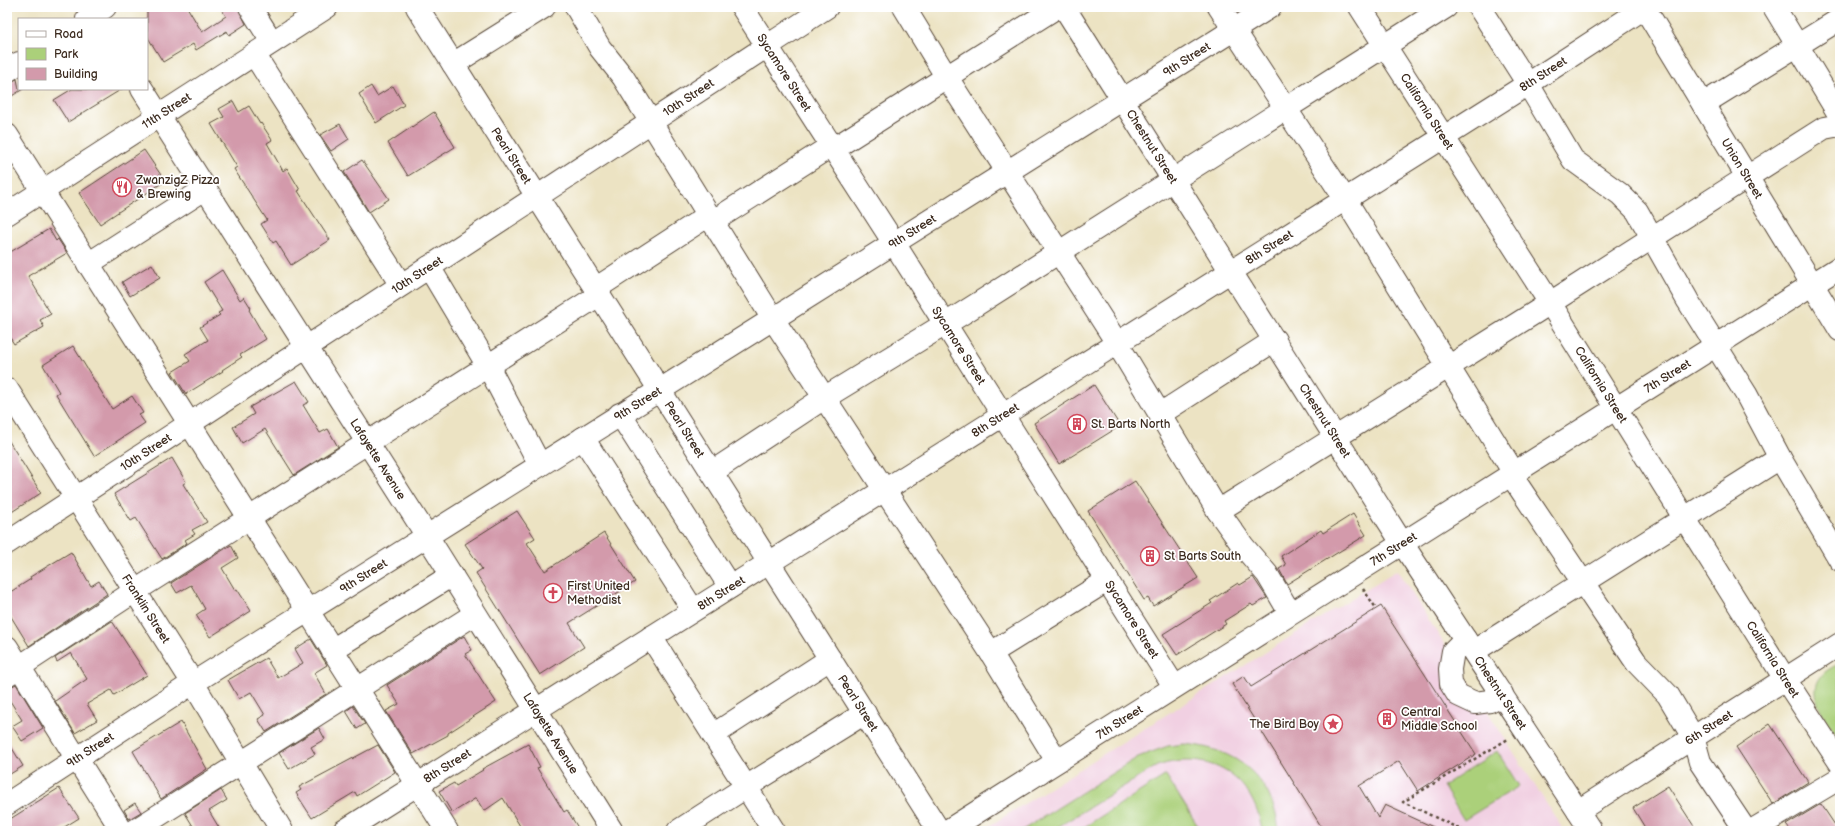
<svg xmlns="http://www.w3.org/2000/svg" width="1847" height="838" viewBox="0 0 1847 838" font-family="'Balsamiq Sans',sans-serif">
  <rect width="100%" height="100%" fill="#fff"/>
  <filter id="ink" filterUnits="userSpaceOnUse"><feTurbulence type="fractalNoise" baseFrequency=".025" numOctaves="2"/><feDisplacementMap in="SourceGraphic" scale="8" xChannelSelector="R" yChannelSelector="G"/><feConvolveMatrix kernelMatrix="1 2 1 2 8 2 1 2 1" color-interpolation-filters="sRGB"/></filter>
  <filter id="wash" filterUnits="userSpaceOnUse"><feTurbulence type="fractalNoise" baseFrequency=".012" numOctaves="4" result="noise"/><feDisplacementMap in="SourceGraphic" scale="16" xChannelSelector="R" yChannelSelector="G"/><feGaussianBlur stdDeviation="0.9" result="paint"/><feColorMatrix in="noise" values="0 0 0 0 0 0 0 0 0 0 0 0 0 0 0 0 0 1.4 0 .05"/><feComposite in="paint" operator="in"/></filter>
  <g filter="url(#wash)">
    <rect width="100%" height="100%" fill="#ece3c3"/>
    <path fill="#f1d0e2" d="M1397 570 1564 831H981Z"/>
    <path fill="#abd07a" stroke="#737d4c" d="M1840 663V740C1828 722 1803 694 1824 673 1828 669 1835 666 1840 663Z
      M1184 744C1236 748 1273 777 1279 831H1262C1254 776 1209 749 1157 766L1051 831H1021L1138 757 1168 746Z
      M1497 751 1519 786 1464 820 1443 786Z
      M1166 775 1201 831H1078Z"/>
    <g id="blocks">
      <path fill="#d39aab" d="M147 7H187L202 32 226 16 220 7H238L246 24 229 35 227 31 196 50 193 44 163 62 147 36Z
        M17 79 19 89H23L7 99V83Z
        M371 86 377 96 393 86 404 105 376 123 359 94Z
        M72 89H122L68 122 54 100Z
        M233 101 239 112 249 106 260 124 261 123 272 140 267 143 283 171 287 168 300 190 298 191 330 240 291 265 276 241 273 243 261 224 267 220 234 169 237 167 211 124 224 117 219 109Z
        M434 112 455 147 408 176 388 143Z
        M340 124 349 139 331 151 320 135Z
        M144 150 165 181 100 224 79 193Z
        M362 160 389 199 369 212 344 172Z
        M49 229 56 241 58 239 67 253 28 276 51 314 40 320 44 327 14 344 7 333V254Z
        M152 264 160 278 130 296 122 282Z
        M222 270 240 300 244 297 251 308 249 310 266 339 240 355 242 357 222 370 223 371 186 394 172 372 190 361 185 354 208 340 200 327 220 315 218 313 222 311 204 282Z
        M73 346 112 409 132 396 143 413 139 415 145 423 94 456 56 394 59 392 43 365Z
        M296 381 309 402 303 405 320 433 328 429 338 447 294 475 265 429 242 443 233 427 254 414 250 407Z
        M1094 385 1120 426 1059 464 1034 423Z
        M7 438 41 493 7 515Z
        M172 458 186 482 183 484 207 522 192 530 195 534 185 540 187 543 162 559 136 518 131 521 114 494Z
        M1135 481 1198 578 1153 606 1148 598 1144 600 1088 511Z
        M517 511 535 538 527 543 545 571 604 533 635 582 569 623 584 647 540 675 476 573 482 569 465 544Z
        M1353 514 1366 535 1287 584 1279 569 1286 565 1281 556 1321 530 1323 533Z
        M231 545 238 558 222 568 235 590 237 589 251 611 210 637 196 615 205 609 191 585 177 593 171 583Z
        M71 552 91 586 99 581 107 594 29 646 7 610V594L31 579 30 577Z
        M1253 577 1267 598 1253 606 1251 604 1224 621 1226 624 1177 655 1163 634 1212 603 1210 601 1238 583 1240 585Z
        M1381 606 1476 754 1418 791 1399 761 1359 786 1378 818 1385 805 1442 831H1324L1232 684 1244 676 1251 687Z
        M112 621 147 675 114 695 111 690 87 704 97 720 75 733 55 701 87 679 71 653 57 662 55 658Z
        M464 636 472 650 465 654 496 702 448 733V735L413 754 386 711 399 704 387 685Z
        M311 639 327 665 314 673 326 694 266 732 258 719 265 715 251 692 239 699 228 680 266 658 278 678 303 663 295 649Z
        M16 684 43 728 22 741 12 726 22 720 7 696V689Z
        M353 706 365 724 357 729 346 711Z
        M181 722 207 769 161 799 133 751Z
        M1770 724 1808 782 1773 804 1736 747Z
        M319 728 325 739 311 747 315 754 289 769 279 753Z
        M7 740 23 766 7 776Z
        M528 744 540 767 537 768 564 812 567 810 580 831H523L503 798 484 811 476 798 452 813 439 791 454 783 456 786 483 770 482 769Z
        M378 745 395 772 357 796 355 792 312 818 296 793 301 790 299 787Z
        M1668 786 1697 831H1647L1633 808Z
        M59 788 79 818 58 831H7V821Z
        M221 790 227 800 209 811 221 831H196L185 813Z
        M135 803 141 812 129 819 124 810Z
        M1821 804 1839 831H1791L1786 825Z"/>
    </g>
  </g>
  <g filter="url(#ink)">
    <use href="#blocks" fill-opacity="0" stroke="#564637" stroke-width="1"/>
    <g fill="none" stroke-linecap="round" stroke-linejoin="round">
      <g stroke="#564637" stroke-width="24">
        <g id="minor">
          <path d="M250 7 272 42"/>
          <path id="s1" d="M417 7 939 831"/>
          <path d="M576 7 600 48 623 77 773 319 991 653 1057 761"/>
          <path id="s2" d="M742 7 894 243 1174 686"/>
          <path d="M904 7 946 76 1117 343 1218 511 1243 546 1267 574 1290 613"/>
          <path id="s3" d="M1064 7 1402 543 1591 831"/>
          <path d="M1219 7 1345 199 1514 473 1517 484 1636 662 1668 695 1693 737 1700 762 1746 831"/>
          <path id="s4" d="M1360 7 1550 303 1785 679 1840 763"/>
          <path d="M1479 7 1528 84 1573 160 1620 194 1637 211 1688 301 1746 394 1780 458 1840 560"/>
          <path id="s5" d="M1644 7 1840 330"/>
          <path d="M1774 7 1840 116"/>
          <path d="M87 19 105 7"/>
          <path d="M254 54 401 285"/>
          <path d="M453 64 544 7"/>
          <path d="M7 71 19 63"/>
          <path id="s6" d="M142 89 427 536 612 831"/>
          <path d="M1703 104 1840 19"/>
          <path d="M7 135 447 831"/>
          <path d="M833 149 1057 7"/>
          <path id="s7" d="M7 214 327 7"/>
          <path d="M712 222 831 146"/>
          <path d="M88 264 205 189"/>
          <path d="M429 267 488 366 540 465"/>
          <path d="M595 289 709 215"/>
          <path id="s8" d="M7 389 193 683 282 831"/>
          <path d="M620 414 730 587"/>
          <path d="M1160 414 1275 340"/>
          <path d="M583 438 693 610"/>
          <path d="M712 472 824 398 960 315 1446 7"/>
          <path d="M1218 511 1536 312 1824 128 1840 125"/>
          <path id="s9" d="M7 543 827 7"/>
          <path d="M651 637 774 831"/>
          <path d="M1465 639 1453 651 1450 669 1451 684 1458 695 1475 703 1490 701 1502 694"/>
          <path d="M7 647 122 831"/>
          <path d="M332 650 452 575"/>
          <path d="M1474 651 1780 458"/>
          <path d="M991 653 1108 580"/>
          <path d="M7 675 135 591 599 295"/>
          <path d="M713 735 830 659"/>
          <path id="s10" d="M7 804 193 683 1270 7"/>
          <path id="s11" d="M1578 811 1840 644"/>
          <path d="M134 831 475 614"/>
          <path id="s12" d="M344 831 1528 84 1646 7"/>
          <path d="M678 831 746 787 865 713"/>
          <path id="s13" d="M947 831 1840 267"/>
          <path d="M1751 831 1840 778"/>
        </g>
      </g>
      <path stroke="#564637" stroke-width="2.5" stroke-dasharray="3 3" stroke-linecap="butt" d="M1363 589 1376 608
        M1464 831 1403 802 1508 739"/>
      <use href="#minor" stroke="#fff" stroke-width="22"/>
    </g>
  </g>
  <defs>
    <g id="restaurant-ring" transform="scale(1)"><circle r="9.5" fill="#fff" stroke="#d1495b" stroke-width="1.5"/><path d="M-5-6h1v4h1v-4h1v4h1v-4h1v5L-1.5 .5V6h-2V.5L-5-1ZM5-6V6H3V1.5H1.5Q1.5-4 5-6Z" fill="#d1495b"/></g>
    <g id="building-ring" transform="scale(1)"><circle r="9.5" fill="#fff" stroke="#d1495b" stroke-width="1.5"/><path d="M-4-6H4V6H1V3H-1V6H-4ZM-2.5-4.3h1.7v1.8h-1.7ZM.8-4.3h1.7v1.8H.8ZM-2.5-1h1.7V.8h-1.7ZM.8-1h1.7V.8H.8Z" fill="#d1495b"/></g>
    <g id="church-ring" transform="scale(1)"><circle r="9.5" fill="#fff" stroke="#d1495b" stroke-width="1.5"/><path d="M-1.2-6h2.4v3.5h3.3v2.4h-3.3V6h-2.4V-.1h-3.3v-2.4h3.3Z" fill="#d1495b"/></g>
    <g id="sight-ring" transform="scale(1)"><circle r="9.5" fill="#fff" stroke="#d1495b" stroke-width="1.5"/><path d="M0-6L1.8-2.2L6-1.7L2.9 1.2L3.7 5.4L0 3.3L-3.7 5.4L-2.9 1.2L-6-1.7L-1.8-2.2Z" fill="#d1495b"/></g>
  </defs>
  <g fill-rule="evenodd">
    <use href="#restaurant-ring" x="122" y="187"/>
    <use href="#building-ring" x="1077" y="424"/>
    <use href="#building-ring" x="1150" y="556"/>
    <use href="#church-ring" x="553" y="593"/>
    <use href="#building-ring" x="1387" y="719"/>
    <use href="#sight-ring" x="1333" y="724"/>
  </g>
  <g text-anchor="middle" stroke-width="3.5" stroke-linejoin="round" paint-order="stroke">
    <g font-size="12" fill="#3b2a1e" stroke="#fff">
      <text dy="4" stroke="none"><textPath href="#s10" startOffset="1395">9th Street</textPath></text>
      <text dy="4" stroke="none"><textPath href="#s2" startOffset="78">Sycamore Street</textPath></text>
      <text dy="4" stroke="none"><textPath href="#s12" startOffset="1418">8th Street</textPath></text>
      <text dy="4" stroke="none"><textPath href="#s9" startOffset="814">10th Street</textPath></text>
      <text dy="4" stroke="none"><textPath href="#s7" startOffset="190">11th Street</textPath></text>
      <text dy="4" stroke="none"><textPath href="#s4" startOffset="124">California Street</textPath></text>
      <text dy="4" stroke="none"><textPath href="#s3" startOffset="165">Chestnut Street</textPath></text>
      <text dy="4" stroke="none"><textPath href="#s1" startOffset="176">Pearl Street</textPath></text>
      <text dy="4" stroke="none"><textPath href="#s5" startOffset="189">Union Street</textPath></text>
      <text dy="4" stroke="none"><textPath href="#s10" startOffset="1071">9th Street</textPath></text>
      <text dy="4" stroke="none"><textPath href="#s12" startOffset="1094">8th Street</textPath></text>
      <text dy="4" stroke="none"><textPath href="#s9" startOffset="490">10th Street</textPath></text>
      <text dy="4" stroke="none"><textPath href="#s2" startOffset="402">Sycamore Street</textPath></text>
      <text dy="4" stroke="none"><textPath href="#s13" startOffset="852">7th Street</textPath></text>
      <text dy="4" stroke="none"><textPath href="#s4" startOffset="448">California Street</textPath></text>
      <text dy="4" stroke="none"><textPath href="#s10" startOffset="747">9th Street</textPath></text>
      <text dy="4" stroke="none"><textPath href="#s12" startOffset="770">8th Street</textPath></text>
      <text dy="4" stroke="none"><textPath href="#s3" startOffset="489">Chestnut Street</textPath></text>
      <text dy="4" stroke="none"><textPath href="#s1" startOffset="500">Pearl Street</textPath></text>
      <text dy="4" stroke="none"><textPath href="#s9" startOffset="166">10th Street</textPath></text>
      <text dy="4" stroke="none"><textPath href="#s6" startOffset="439">Lafayette Avenue</textPath></text>
      <text dy="4" stroke="none"><textPath href="#s13" startOffset="528">7th Street</textPath></text>
      <text dy="4" stroke="none"><textPath href="#s10" startOffset="423">9th Street</textPath></text>
      <text dy="4" stroke="none"><textPath href="#s12" startOffset="446">8th Street</textPath></text>
      <text dy="4" stroke="none"><textPath href="#s8" startOffset="260">Franklin Street</textPath></text>
      <text dy="4" stroke="none"><textPath href="#s2" startOffset="726">Sycamore Street</textPath></text>
      <text dy="4" stroke="none"><textPath href="#s4" startOffset="772">California Street</textPath></text>
      <text dy="4" stroke="none"><textPath href="#s3" startOffset="813">Chestnut Street</textPath></text>
      <text dy="4" stroke="none"><textPath href="#s1" startOffset="824">Pearl Street</textPath></text>
      <text dy="4" stroke="none"><textPath href="#s13" startOffset="204">7th Street</textPath></text>
      <text dy="4" stroke="none"><textPath href="#s11" startOffset="155">6th Street</textPath></text>
      <text dy="4" stroke="none"><textPath href="#s6" startOffset="763">Lafayette Avenue</textPath></text>
      <text dy="4" stroke="none"><textPath href="#s10" startOffset="99">9th Street</textPath></text>
      <text dy="4" stroke="none"><textPath href="#s12" startOffset="122">8th Street</textPath></text>
    </g>
    <g font-size="12" fill="#3b2a1e" stroke="#fff" text-anchor="start">
      <text x="136" y="184">ZwanzigZ Pizza<tspan x="136" dy="14">&amp; Brewing</tspan></text>
      <text x="1091" y="428">St. Barts North</text>
      <text x="1164" y="560">St Barts South</text>
      <text x="567" y="590">First United<tspan x="567" dy="14">Methodist</tspan></text>
      <text x="1401" y="716">Central<tspan x="1401" dy="14">Middle School</tspan></text>
      <text x="1319" y="728" text-anchor="end">The Bird Boy</text>
    </g>
  </g>
  <rect width="1847" height="838" fill="none" stroke="#fff" stroke-width="24"/>
  <rect x="18" y="18" width="130" height="72" fill="#ffffff" stroke="#b1aaa5"/>
  <rect x="26" y="31" width="20" height="6" fill="#ffffff" stroke="#b1aaa5"/>
  <text x="54" y="38" font-size="12" fill="#3b2a1e">Road</text>
  <rect x="26" y="48" width="20" height="12" fill="#abd07a" stroke="#b1aaa5"/>
  <text x="54" y="58" font-size="12" fill="#3b2a1e">Park</text>
  <rect x="26" y="68" width="20" height="12" fill="#d39aab" stroke="#b1aaa5"/>
  <text x="54" y="78" font-size="12" fill="#3b2a1e">Building</text>
</svg>
